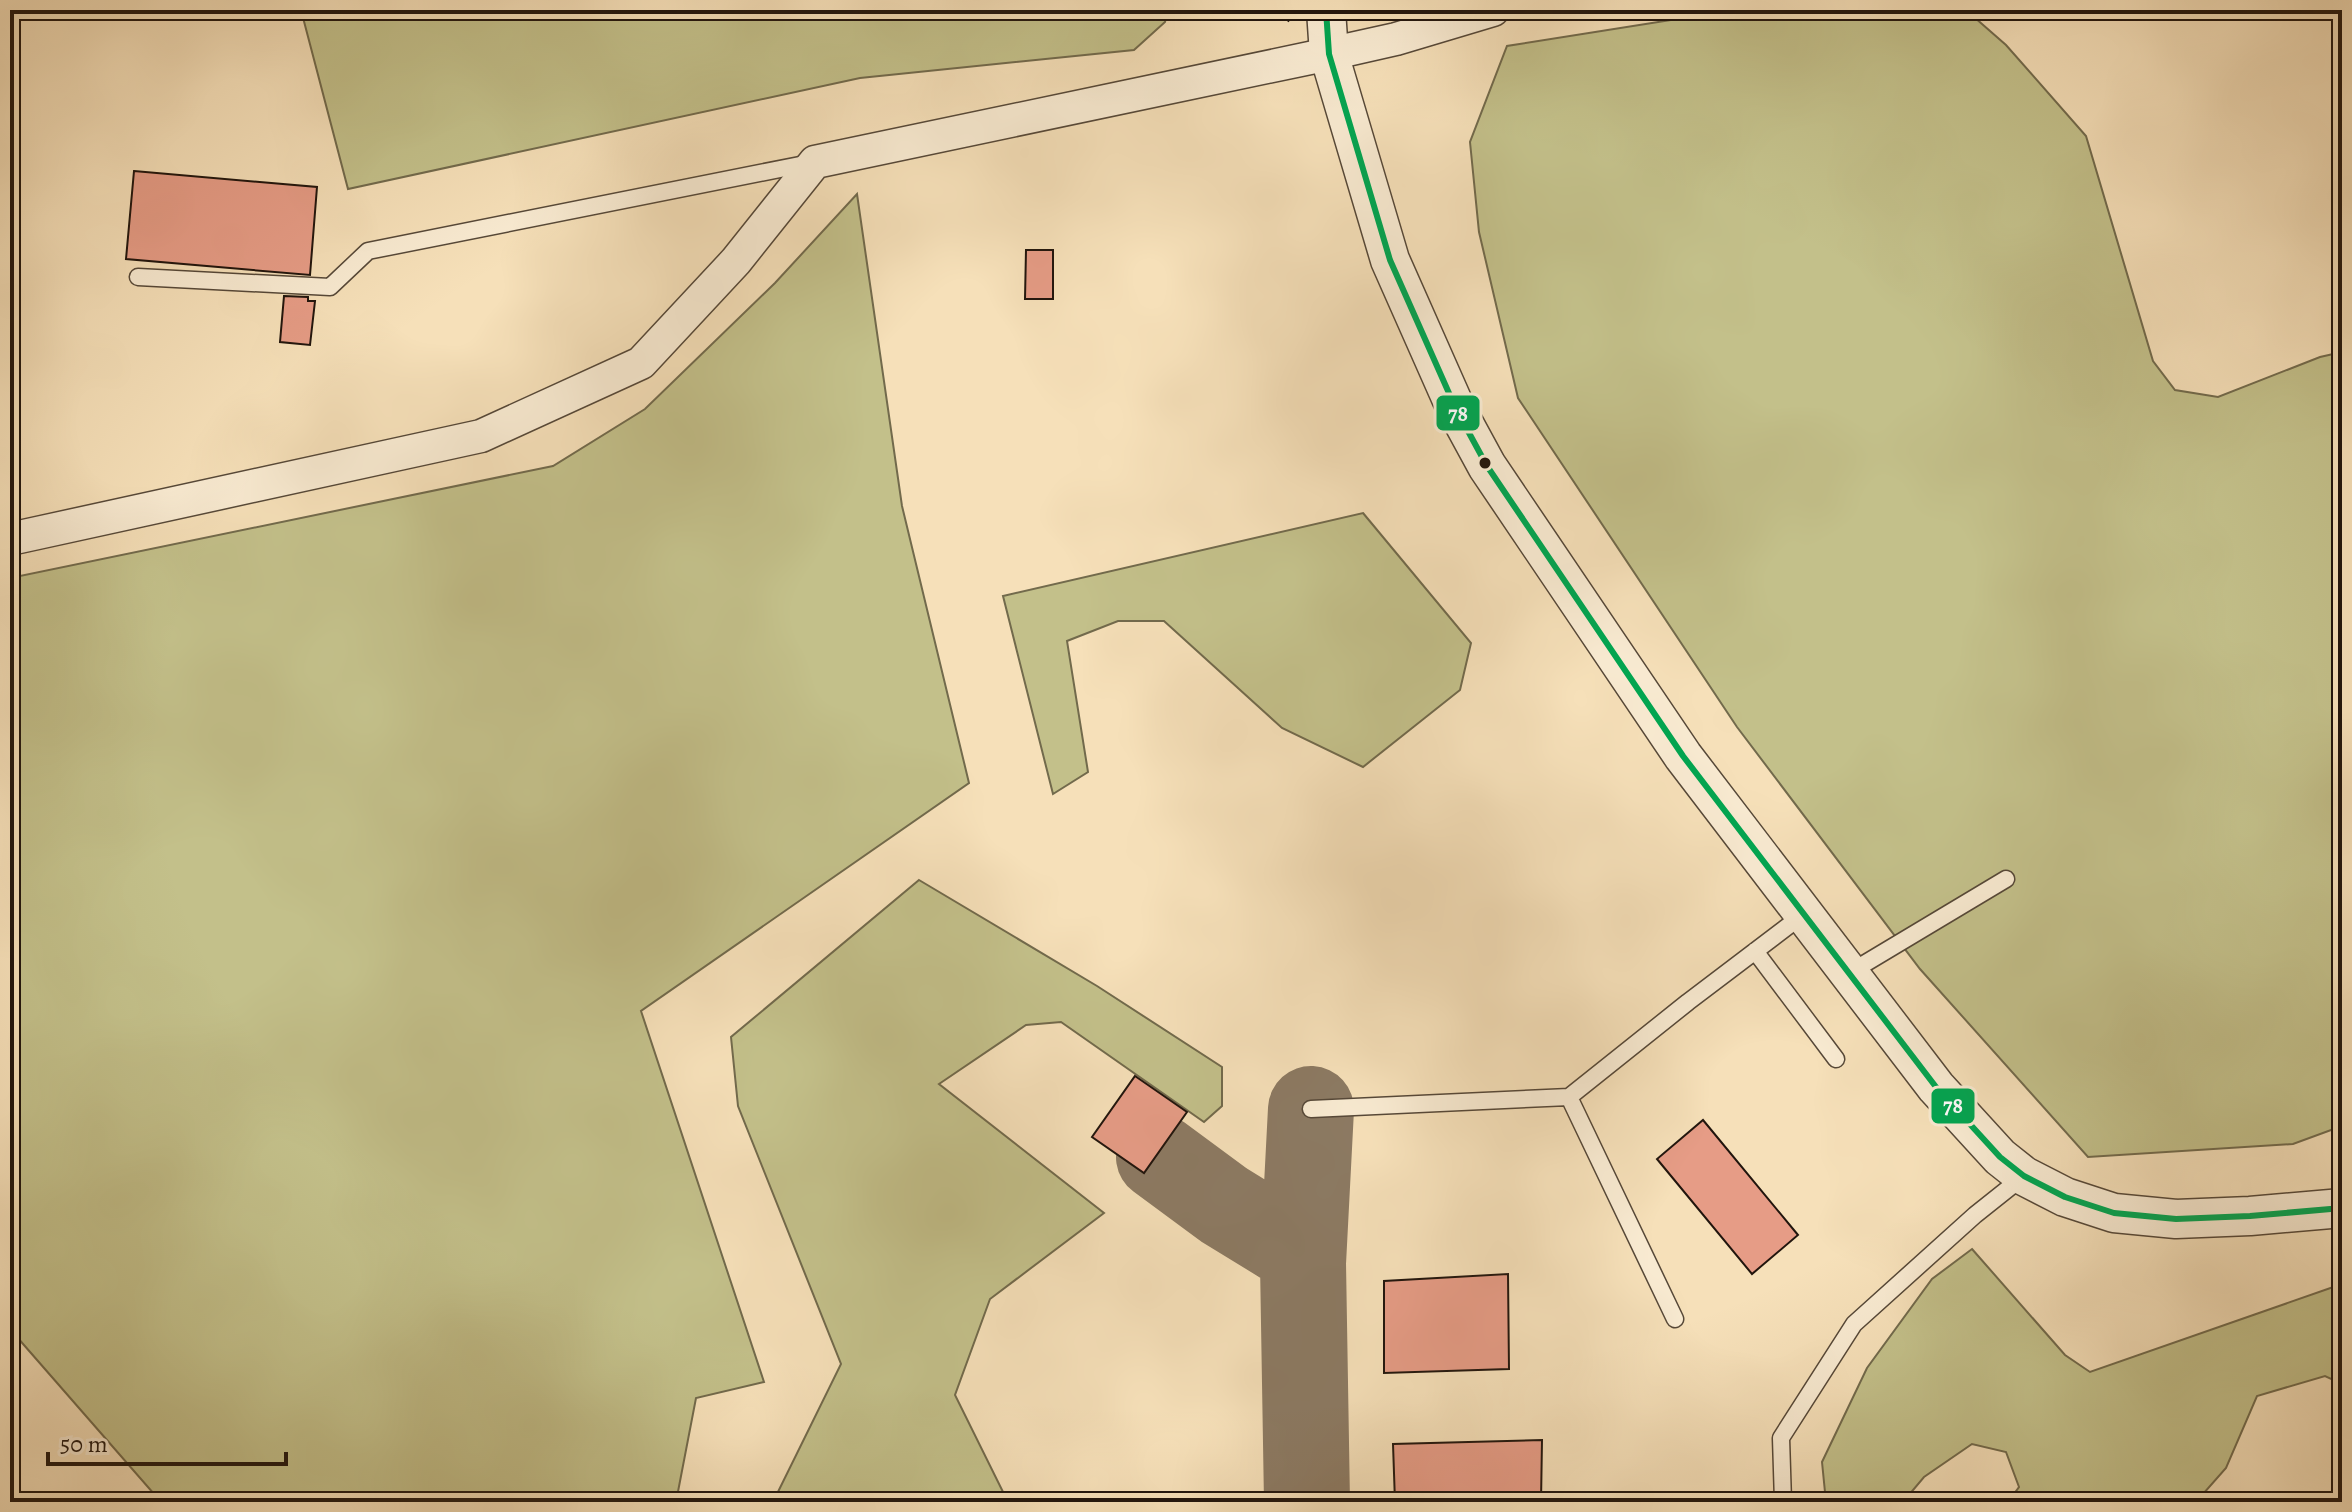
<svg xmlns="http://www.w3.org/2000/svg" width="2352" height="1512" viewBox="0 0 2352 1512" font-family="Alegreya,serif">
  <rect width="100%" height="100%" fill="#f6e0b9"/>
  <filter id="stains"><feTurbulence type="fractalNoise" baseFrequency=".0025" numOctaves="4"/><feColorMatrix values="0 0 0 0 .2 0 0 0 0 .09 0 0 0 0 .02 0 0 0 .5 -.17"/></filter>
  <radialGradient id="worn" r=".72"><stop offset=".6" stop-color="#630" stop-opacity="0"/><stop offset="1" stop-color="#630" stop-opacity=".3"/></radialGradient>
  <path fill="#c3c08a" stroke="#726a4c" stroke-width="2" d="M301 10H1168L1165 22 1134 50 860 78 348 189Z
    M1734 10H1966L2006 45 2086 136 2153 361 2175 390 2218 397 2320 357 2342 352V1126L2293 1144 2088 1157 1920 969 1737 727 1518 398 1479 232 1470 142 1507 46Z
    M857 194 902 506 969 783 641 1011 764 1382 696 1398 676 1502H161L10 1329V578L553 466 645 409 775 283Z
    M1363 513 1471 643 1460 690 1363 767 1282 728 1164 621H1118L1067 641 1088 772 1053 794 1003 596Z
    M919 880 1097 986 1222 1067V1106L1204 1122 1061 1022 1026 1025 939 1084 1104 1213 990 1299 955 1395 1008 1502H773L841 1364 738 1106 731 1037Z
    M1972 1249 2065 1355 2090 1372 2342 1284V1384L2325 1376 2257 1396 2226 1468 2196 1502H2008L2019 1487 2006 1452 1972 1444 1924 1477 1903 1502H1826L1822 1462 1867 1368 1932 1279Z"/>
  <g fill="none" stroke-linecap="round" stroke-linejoin="round">
    <path stroke="#8c7a63" stroke-width="86" d="M1159 1157 1224 1205 1294 1248 1303 1263
      M1307 1502 1303 1263 1311 1109"/>
  </g>
  <path fill="#e69c86" stroke="#21150d" stroke-width="2" d="M134 171 317 187 310 275 126 259Z
    M1026 250H1053V299H1025Z
    M284 296 308 297V301H315L310 345 280 342Z
    M1135 1076 1187 1112 1144 1173 1092 1137Z
    M1703 1120 1798 1235 1752 1274 1657 1159Z
    M1508 1274 1509 1369 1384 1373V1281Z
    M1542 1440 1541 1502H1395L1393 1444Z"/>
  <g fill="none" stroke-linecap="round" stroke-linejoin="round">
    <g stroke="#564838" stroke-width="19">
      <path id="service" d="M138 277 330 287 368 251 810 163
        M1755 951 1836 1059
        M1849 973 2006 879
        M1569 1097 1675 1319
        M1311 1109 1569 1097 1688 1002 1804 914
        M1783 1502 1781 1438 1854 1324 1975 1215 2024 1176"/>
    </g>
    <g stroke="#564838" stroke-width="35">
      <path id="minor" d="M10 539 481 436 641 363 736 261 815 162 1329 54 1396 39 1493 10"/>
    </g>
    <g stroke="#564838" stroke-width="41">
      <path id="tertiary" d="M1326 10 1329 54 1390 260 1456 409 1487 466 1683 756 1936 1087 2000 1157 2024 1176 2065 1197 2114 1213 2176 1219 2250 1216 2342 1208"/>
    </g>
    <path stroke="#21150d" stroke-width="5" stroke-dasharray="6 4" stroke-linecap="butt" d="M1278 10 1292 22"/>
    <use href="#service" stroke="#f9ebd2" stroke-width="16"/>
    <use href="#minor" stroke="#f9ebd2" stroke-width="32"/>
    <use href="#tertiary" stroke="#f9ebd2" stroke-width="38"/>
    <g stroke="#f9ebd2" stroke-width="12">
      <path id="bus-1" d="M1326 10 1329 54 1390 260 1456 409 1487 466 1683 756 1936 1087 2000 1157 2024 1176 2065 1197 2114 1213 2176 1219 2250 1216 2342 1208"/>
    </g>
    <use href="#bus-1" stroke="#00a651" stroke-width="6"/>
  </g>
  <circle fill="#21150d" stroke="#f9ebd2" stroke-width="3" cx="1485" cy="463" r="7"/>
  <g stroke="#f9ebd2" stroke-width="3">
    <rect x="1435" y="394" width="46" height="38" rx="8" fill="#00a651"/>
    <rect x="1930" y="1087" width="46" height="38" rx="8" fill="#00a651"/>
  </g>
  <g font-size="22" text-anchor="middle" font-weight="bold" fill="#fff">
    <text x="1458" y="421">78</text>
    <text x="1953" y="1113">78</text>
  </g>
  <rect width="2352" height="1512" fill="none" stroke="#f6e0b9" stroke-width="40"/>
  <rect x="12" y="12" width="2328" height="1488" fill="none" stroke="#21150d" stroke-width="4"/>
  <rect x="20" y="20" width="2312" height="1472" fill="none" stroke="#21150d" stroke-width="2"/>
  <path d="M48 1452v12h238v-12" fill="none" stroke="#21150d" stroke-width="4"/>
  <text x="60" y="1452" font-size="24" fill="#21150d" stroke="#f9ebd2" stroke-width="6" paint-order="stroke">50 m</text>
  <rect width="100%" height="100%" filter="url(#stains)"/>
  <rect width="100%" height="100%" fill="url(#worn)"/>
</svg>
